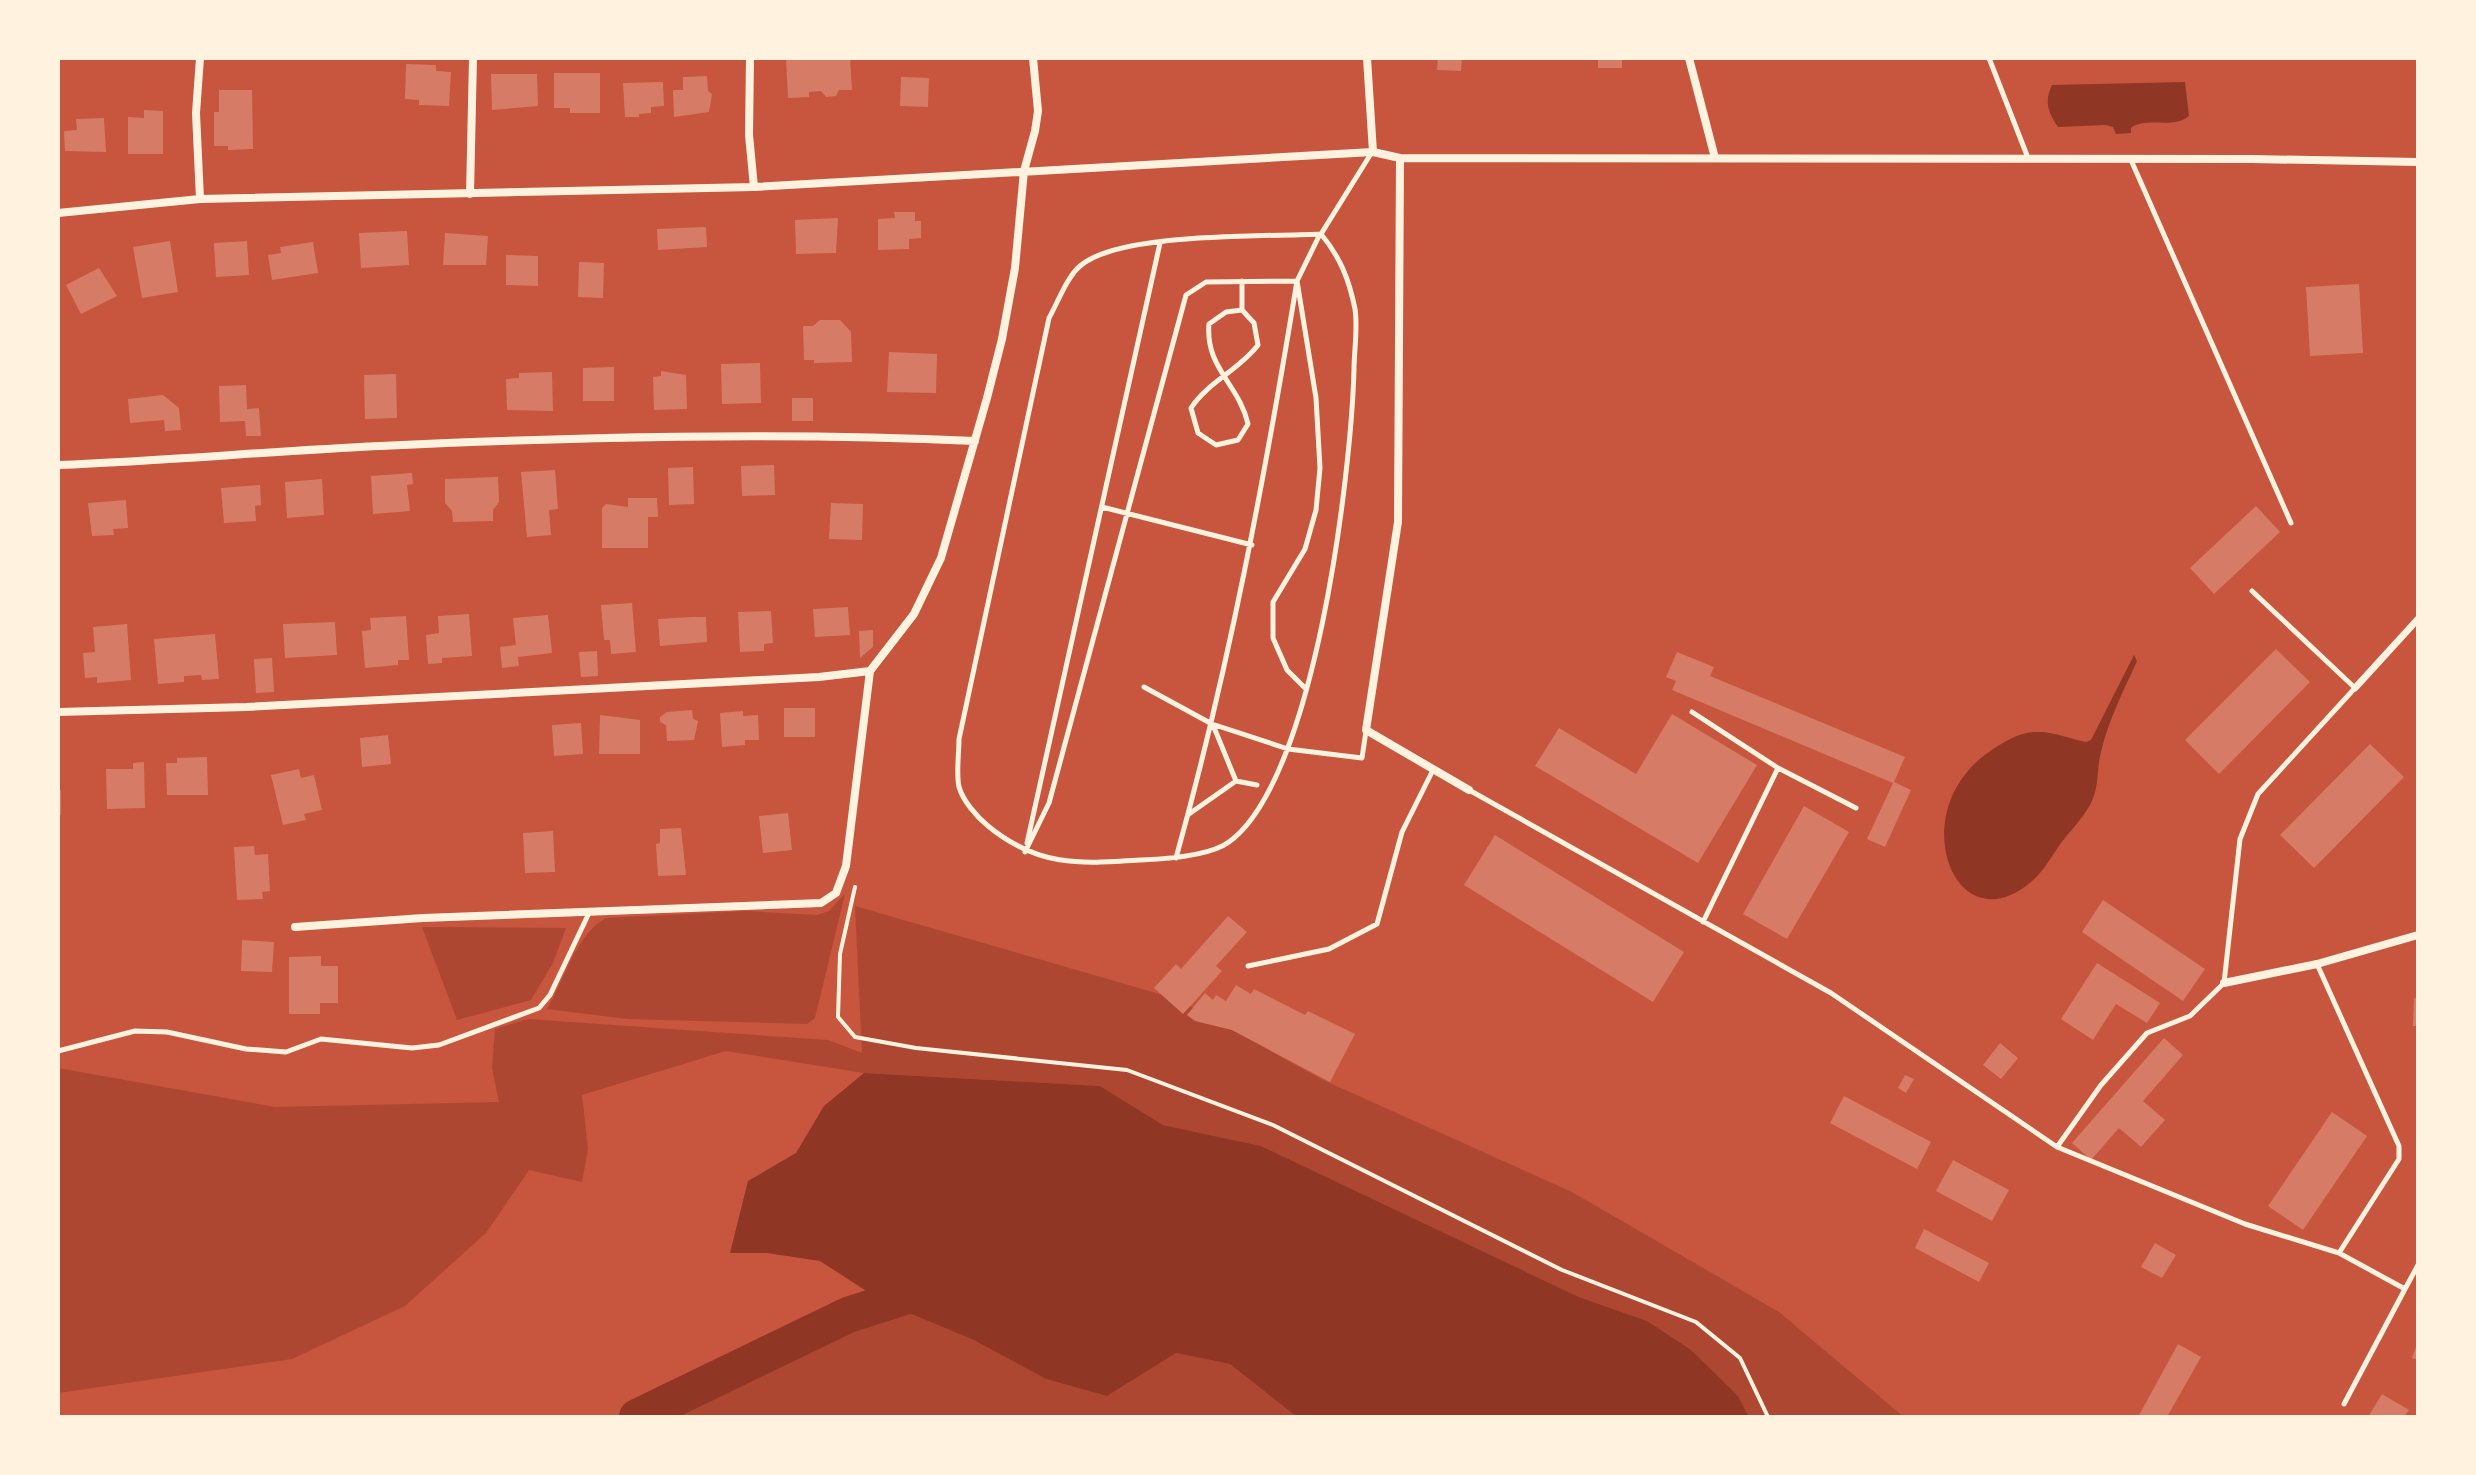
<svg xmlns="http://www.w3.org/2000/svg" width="2476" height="1475" viewBox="0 0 2476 1475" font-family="Lato,sans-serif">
  <rect width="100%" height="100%" fill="#c8553d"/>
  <path fill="#ae4732" d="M845 894 815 1018 807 1024 627 1019 547 1009C564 981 576 934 606 918L746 911 817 915 829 911Z
    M855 906 1177 999 1321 1079 1572 1192 1779 1312 1904 1417H1749L1738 1396 1647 1321 1579 1297 1261 1146 1163 1125 1100 1086 864 1073 726 1051 582 1095 588 1149 582 1182 529 1170 486 1233 405 1306 292 1359 58 1393V1068L275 1107 499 1102 492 1068 495 1029 528 1019 828 1040 862 1053Z
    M422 927 566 928 553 963 531 1000 457 1020Z
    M885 1303 975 1340 1046 1379 1107 1396 1176 1353 1230 1364 1297 1417H637L848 1315Z"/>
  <path fill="#8f3625" d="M2185 82 2189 116C2172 130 2147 116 2131 128V133L2116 134 2113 127 2106 125 2058 127C2048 112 2044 102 2052 85Z
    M2134 655 2137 661C2124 690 2108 721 2101 752 2096 771 2100 786 2090 805 2082 819 2071 830 2061 843 2051 857 2044 871 2031 882 1954 947 1903 811 1989 752 2003 742 2021 731 2039 732 2054 732 2071 739 2086 742L2091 740Z
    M864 1073 1100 1086 1163 1125 1261 1146 1579 1297 1647 1321 1691 1350 1738 1396 1749 1417H1297L1230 1364 1176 1353 1107 1396 1046 1379 974 1340 885 1303 820 1261 767 1253H730L748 1181 796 1153 824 1106Z"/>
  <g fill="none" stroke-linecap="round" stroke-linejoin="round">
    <path stroke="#8f3625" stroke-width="36" d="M637 1417 848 1315 932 1288"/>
  </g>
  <path fill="#d67c66" d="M786 58H850L852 90H839L836 96 826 97 821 91 809 92V97L788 98Z
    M1438 58H1462L1461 71 1437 70Z
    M1598 58H1622V68H1598Z
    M406 64 436 65V71L451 72 449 106 419 105V100L405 99Z
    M554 73H600V113H570V108H554Z
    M491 74H537L538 106 492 110Z
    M707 76 708 91 712 94 709 112 674 117 673 90H683V77Z
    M901 77 929 78 928 107 900 106Z
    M663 82 664 106 651 107V113L639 114V117H625L623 83Z
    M219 90H252L253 149 228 150V146H214V112H219Z
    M144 110 163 111V154H128V117L144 118Z
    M104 118 106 152 65 151 64 131 77 130 76 119Z
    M894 212H915V221H921V238L909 239V249L878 250V219L895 218Z
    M838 218 836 253 796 254 795 220Z
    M706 227 707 247 658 250 657 229Z
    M407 231 409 265 361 268 359 233Z
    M445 233 488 236 486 265H443Z
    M170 241 178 292 142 298 133 247Z
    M247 241 249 275 216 277 214 243Z
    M313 242 318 273 272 280 268 255 281 253 280 247Z
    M506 255 538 256V286L506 285Z
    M579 262 604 263 603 298 578 297Z
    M99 268 117 296 81 314 66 285Z
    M2359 284 2363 353 2310 356 2306 287Z
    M820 320H840L851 332 852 362 814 363V360H804L803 326H813Z
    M889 352 937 354 936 393 887 392Z
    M760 363 761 403 722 404 721 364Z
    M614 367V401H583V368Z
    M661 371 686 375 687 409 654 410 653 377 661 376Z
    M552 372 553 411 507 410 506 379 519 378V373Z
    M396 374 397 418 365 419 364 375Z
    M246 385 247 409 259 408 261 436H246L245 421 220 422 219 386Z
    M163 395 179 408 181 430 165 431 164 420 130 423 128 399Z
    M792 398H813V421H792Z
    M774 465 775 495 742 496 741 466Z
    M693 467 694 504 669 505 668 468Z
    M555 470 558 509 549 510 551 535 527 537 521 472Z
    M412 473 413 484 407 485 410 511 373 514 371 476Z
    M498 477 499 502 493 510V521L453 522 452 511 445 503V479Z
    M322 479 324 515 287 518 285 482Z
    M260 485 261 505 255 506 256 521 224 523 221 488Z
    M628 498H657L658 517H648V548H602V508L606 504 628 507Z
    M126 500 128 528 113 529 114 535 92 536 88 503Z
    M831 503 863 504 862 540 829 539Z
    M2256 506 2280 532 2214 594 2190 568Z
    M632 603 636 652 611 654 610 640H604L601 605Z
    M848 607 850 635 815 637 813 609Z
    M771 611 773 643 764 644V651L740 652 738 612Z
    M469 614 472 656 442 658V663L428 664 426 635 439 633 438 616Z
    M548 615 552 653 518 657 519 666 502 668 500 647 516 645 513 618Z
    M406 616 409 660H398V665L365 668 362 631 371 630 370 618Z
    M692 617H706L707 642 660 646 658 619Z
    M335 622 337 655 285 658 283 624Z
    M127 624 131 680 97 683V677L85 678 83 653 95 652 93 627Z
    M873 630V647L860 658 859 631Z
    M215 634 219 679 202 680 201 675 184 676V682L158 684 154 639Z
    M2276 649 2310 682 2219 774 2185 740Z
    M597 651 598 676 581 677 579 652Z
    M1677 652 1714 667 1710 676 1905 757 1894 782 1911 790 1885 847 1867 839 1893 783 1672 690 1676 681 1666 677Z
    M272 658 274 692 256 693 254 659Z
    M784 708H815V737H784Z
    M692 710 693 719 698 721 694 740 667 741 666 725 660 722V717L667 712Z
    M743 711V716L758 715 759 740H745V745L722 747 720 713Z
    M1672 714 1757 765 1698 863 1535 766 1559 728 1636 774Z
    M600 715 640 720V754H599Z
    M581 723 583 754 554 756 552 725Z
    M388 735 391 764 362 767 360 738Z
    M2370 744 2404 777 2314 868 2280 835Z
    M207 757 208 795H167L166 763H177V758Z
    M144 762 145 808 107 809 106 769H133V763Z
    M299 769 301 778 314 775 322 810 304 814 306 820 283 825 271 775Z
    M58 790H61V815H58Z
    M1804 806 1849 832 1787 939 1743 914Z
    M788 813 792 850 763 853 759 816Z
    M681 828 686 875 658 876 656 844 660 843V829Z
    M553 831 555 872 525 873 523 833Z
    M1495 835 1684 952 1653 1002 1464 885Z
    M254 846 255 855 268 854 270 891 262 892 263 899 237 900 234 847Z
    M2103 900 2205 969 2183 1001 2082 932Z
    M1228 916 1247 932 1216 966 1222 971 1183 1014 1154 988 1176 964 1181 969Z
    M242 940 274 942 272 972 241 971Z
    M321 956V966H338V1003H320V1014H289V957Z
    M2097 963 2160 1003 2147 1023 2116 1004 2093 1040 2061 1019Z
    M1236 985 1251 994 1254 989 1305 1015 1308 1011 1355 1034 1330 1082 1232 1030 1195 1021 1187 1015 1205 993 1213 1000 1216 995 1226 1001Z
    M2414 998 2418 999V1026H2413Z
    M2164 1038 2183 1055 2143 1101 2165 1120 2141 1147 2119 1128 2091 1160 2072 1143Z
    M2000 1043 2018 1058 2001 1079 1983 1065Z
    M1905 1075 1914 1079 1906 1093 1898 1088Z
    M1844 1096 1931 1142 1917 1169 1830 1123Z
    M2332 1112 2367 1136 2303 1230 2268 1206Z
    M1953 1160 2009 1190 1992 1221 1936 1191Z
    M1924 1229 1989 1263 1979 1282 1915 1248Z
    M2155 1243 2176 1255 2162 1278 2141 1267Z
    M2418 1341V1360L2412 1358Z
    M2178 1344 2201 1357 2167 1417H2138Z
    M2382 1394 2409 1410 2404 1417H2368Z"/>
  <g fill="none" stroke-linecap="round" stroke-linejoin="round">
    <path stroke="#fff3e0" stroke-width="4" d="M855 887 840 954 838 1017 855 1037 916 1048 1127 1070 1273 1125 1562 1270 1696 1322 1740 1358 1768 1417"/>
    <path stroke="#fff3e0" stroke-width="5" d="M1989 58 2028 158
      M2131 160 2291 523
      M1321 234C1266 237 1119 232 1080 266 1067 277 1058 302 1049 318L959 739C959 754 956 773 959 787 963 801 977 817 988 826 1038 867 1079 864 1141 860 1165 859 1210 856 1229 842 1315 780 1351 474 1354 370 1354 351 1358 328 1355 309 1349 279 1340 257 1321 234L1372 152
      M1242 281V310L1254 323 1258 345C1239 370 1208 382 1191 408L1198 433 1216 445 1238 440 1248 424C1239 384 1205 368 1209 324L1226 312 1242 310
      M1102 507 1252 545
      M1144 687 1212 724 1288 749 1362 758 1366 731
      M1305 688 1287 670 1273 638V602L1305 549 1316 510 1320 468 1316 398 1297 281 1320 234
      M1692 712 1778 768
      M1236 781 1257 785
      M1469 790 1831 993 2057 1147 2245 1224 2339 1253 2405 1289 2418 1265
      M1189 814 1236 781 1213 725
      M1027 843 1160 243
      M1025 852 1049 803 1186 295 1206 282 1297 281C1265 476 1229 668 1176 858
      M1703 922 1778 768 1856 808
      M2317 964 2399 1146V1159L2339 1253
      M1248 966 1329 949 1377 924 1402 832 1433 770
      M58 1051 135 1031 167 1032 246 1049 286 1052 321 1039 412 1048 439 1045 539 1008 550 995 589 913
      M2057 1147 2101 1085 2147 1033 2190 1016 2224 983 2240 839 2258 794 2355 688 2252 591
      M2344 1404 2405 1289"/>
    <path stroke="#fff3e0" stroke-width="7" d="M2355 688 2418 619"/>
    <path stroke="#fff3e0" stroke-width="8" d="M200 58 196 113 200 199
      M750 58 749 135 754 187
      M1367 58 1373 152
      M1689 58 1715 158
      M1400 158 1398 522 1366 730 1469 790
      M470 194 473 58
      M58 213 200 199 754 187 1373 152 1400 158 2252 159 2418 162
      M58 465C165 461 272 451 380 446 578 437 777 432 975 441
      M870 671 914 614 941 558 987 398 1002 339 1015 268 1024 171 1035 131 1038 111 1033 58
      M58 712 246 707 819 677 870 671
      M295 927 423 918 821 903 836 893 846 866 870 671
      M2224 983 2317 964 2418 935"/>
  </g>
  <rect width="2476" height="1475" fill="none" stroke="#fff3e0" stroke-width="120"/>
</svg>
